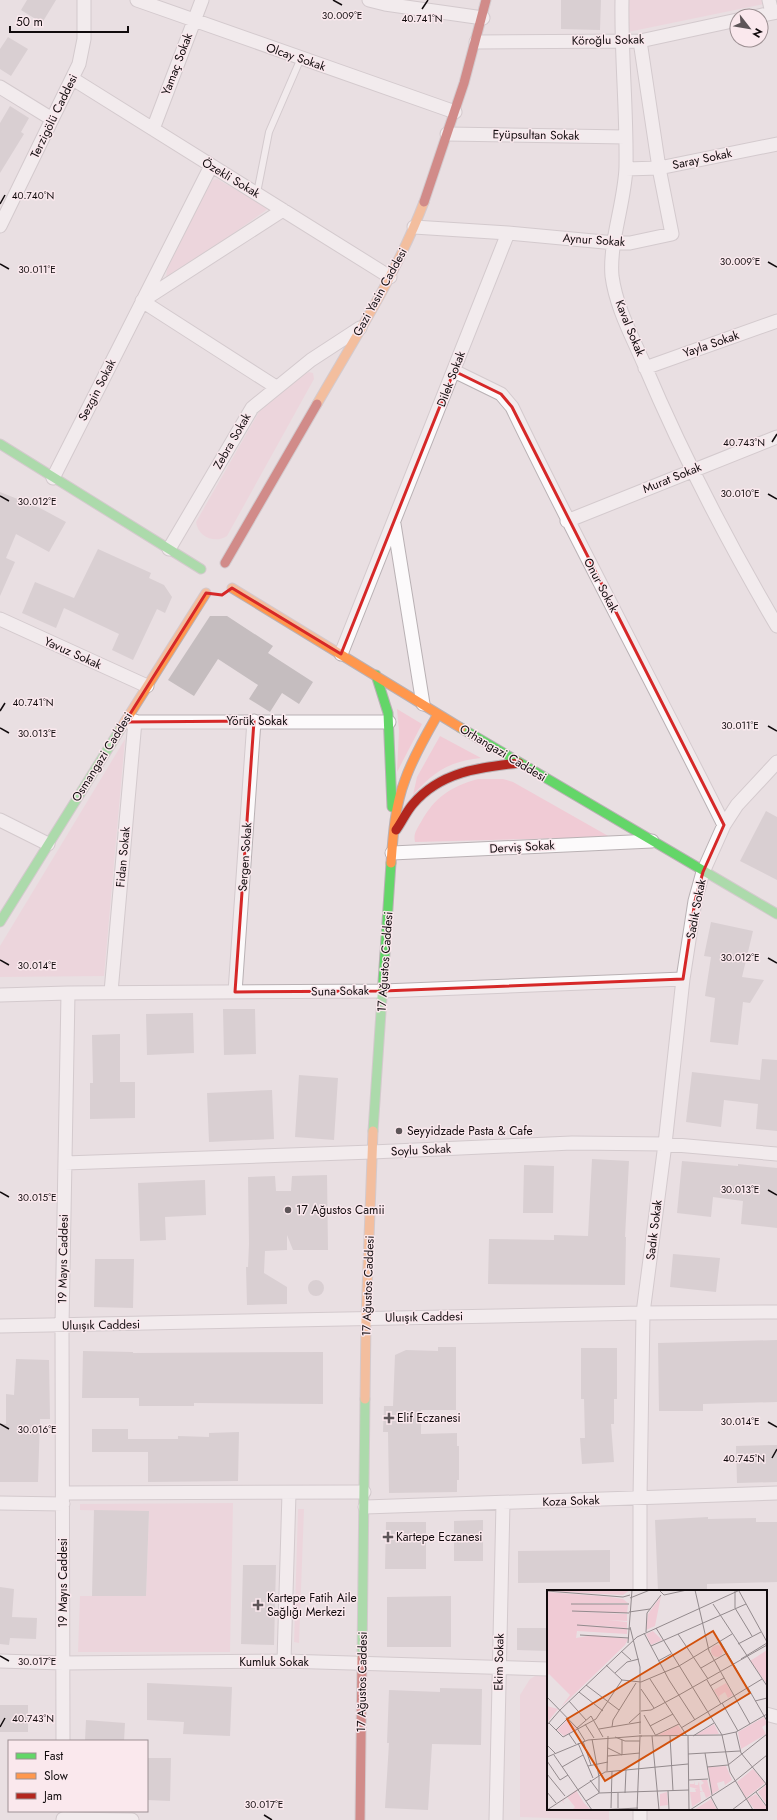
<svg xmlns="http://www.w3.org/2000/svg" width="777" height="1820" viewBox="0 0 777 1820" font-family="Jost,sans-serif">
  <rect width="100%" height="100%" fill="#e9dfe2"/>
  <path fill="#f0cbd5" d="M629 0H764V4L628 32Z
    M217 179 269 208 169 279 166 278 167 269 208 186 213 180Z
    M309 372 313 373 314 379 227 536C215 544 198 537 196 522L260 410 303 375Z
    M397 709 422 724 397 772 399 731Z
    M440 736 481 758C450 761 433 772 413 795L417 777Z
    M125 739 104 976 0 977V946Z
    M478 779H503L513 782 610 837 415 842C413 834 417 829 421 822 435 797 450 787 478 779Z
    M233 1503 230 1652H78L80 1596H146L149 1512 80 1510V1504Z
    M298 1509H304L299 1643 294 1642Z
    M539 1674 548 1675V1809H609V1820L520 1817V1695L530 1679Z"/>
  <path fill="#c5bdbf" d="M27 0H56L42 23 21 10Z
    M561 0H601L600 30 561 29Z
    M8 37 28 49 11 76 0 69V49Z
    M10 106 29 118 21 132 24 134 0 173V123Z
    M0 492 40 508 66 522 49 552 16 534 6 558 15 562 0 596Z
    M98 549 151 573 149 578 164 585 172 597 165 613 157 609 133 660 112 650 119 634 64 608 56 628 22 613 35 582 74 598Z
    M210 616H227L273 646 268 653 313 682 299 704 282 693 270 712 249 699 258 685 218 659 194 696 168 680Z
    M766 811 777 817V880L740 861Z
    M711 922 753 931 742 977 764 980 750 1003 743 1002 738 1045 710 1042 715 998 705 996 711 957 704 956Z
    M223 1009H255L256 1054 224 1055Z
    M193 1013 194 1053 147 1055 146 1014Z
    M120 1034V1082H135V1118L90 1119V1083H93L92 1035Z
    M762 1059 777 1060V1131L756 1129 758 1104 724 1100 721 1127 686 1122 692 1072 760 1080Z
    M299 1075 338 1078 334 1140 295 1137Z
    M272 1090 274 1139 209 1142 207 1093Z
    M592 1159 629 1161 625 1237H626L625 1285 488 1284 489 1239 554 1240V1235L588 1236Z
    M682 1161 738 1166V1164L777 1168V1228L741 1224 743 1201 713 1197 711 1217 677 1213Z
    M524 1165 554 1166 553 1213H523Z
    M327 1175 328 1250H293L287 1235V1250L265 1251 264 1273 287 1287V1304L247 1305 246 1267H248L249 1244 248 1177 275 1176 276 1191H291L292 1176Z
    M205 1180 206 1215 165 1217 166 1240 140 1241 138 1183Z
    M673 1254 720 1258 716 1292 670 1287Z
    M95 1259H134L133 1308 94 1307Z
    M308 1288a8 8 0 1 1 16 0a8 8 0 1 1-16 0Z
    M777 1340V1402L703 1404V1411H659L658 1343Z
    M438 1347H456V1410H421V1434L457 1433V1446H459V1480H457V1492L389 1493 388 1432H383L384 1406H393L395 1355 406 1350 438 1351Z
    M581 1348H617V1399H614V1424H611L614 1462 582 1464 580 1438H585L584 1399H581Z
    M83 1351 133 1352V1353L323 1352V1404L194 1403V1406H139V1398H82Z
    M16 1359 49 1360 50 1419H40L38 1482H0V1424H6V1394L14 1395Z
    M92 1429H128V1439H178V1436L209 1437V1433L239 1432 238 1481 148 1482V1452H92Z
    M777 1445V1482L737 1483 736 1446Z
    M94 1510 149 1511 146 1596H92Z
    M708 1517V1519L756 1518V1522H777V1582L707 1584V1590L658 1591 655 1520Z
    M483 1520V1561H454V1521Z
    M386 1522H426V1569H385Z
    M610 1550V1582L518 1583V1551Z
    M243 1565H276L274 1645 241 1644Z
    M0 1587 14 1589 12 1617 37 1618 36 1639 10 1638 9 1645 0 1644Z
    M451 1596V1647H387V1597Z
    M517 1628H548V1651L517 1650Z
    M147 1683 232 1687 230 1736 183 1734 184 1722 147 1720Z
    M440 1688 482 1689 481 1745 432 1744 428 1810 385 1808 389 1743H387L389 1690 440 1692Z
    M0 1705H28V1732H0Z
    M86 1720 125 1723 124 1741H85Z
    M147 1758H171L170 1801 147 1800Z"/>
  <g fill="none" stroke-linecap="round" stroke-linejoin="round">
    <g stroke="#b9b1b4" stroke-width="8">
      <path id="lane" d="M257 193 269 132 301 58"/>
    </g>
    <g stroke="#b9b1b4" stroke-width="15">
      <path id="street" d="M137 0 455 112
        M369 0 385 4 483 18
        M622 0C621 56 627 111 626 167 625 201 609 243 612 276 616 307 632 336 644 364 682 454 727 541 777 626
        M769 0 772 13
        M758 16 777 12
        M476 42 640 41 737 20
        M73 79 390 277
        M0 87 52 119
        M153 129 202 0
        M447 134 625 137
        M626 169 659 168 777 144
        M0 226 79 64 84 39V0
        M414 227 508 233 615 243H630L672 234 659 168 640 41
        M645 368 777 321
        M454 371 501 394 512 407C580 548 654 685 724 825
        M276 387 142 301 283 210
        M53 478 211 166
        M567 521 777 437
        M394 524 423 704
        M169 549 252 408 311 360 360 328
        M0 619 147 686
        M341 654 508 233
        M127 722H389
        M0 820 48 844
        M392 853 652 841
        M111 992 135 721
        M235 992 254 721
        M0 995 68 993 383 991 683 979
        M65 1163 372 1152 572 1143 665 1144 777 1154
        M0 1326 643 1313 777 1312
        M63 1493 364 1492
        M0 1503 63 1504
        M365 1507 777 1493
        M640 1591V1498L643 1313 665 1144 683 979 695 901 703 872 724 825 737 805 777 762
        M0 1661 63 1663 284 1661 548 1669
        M284 1661 289 1493
        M766 1714 777 1717
        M63 1741 62 1326 68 993
        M63 1819 132 1820
        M496 1820 503 1503
        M640 1820V1809"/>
    </g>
    <g stroke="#b9b1b4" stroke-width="11">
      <path id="fast" d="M0 444 201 569
        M376 675 388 713 392 807
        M461 728 777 914
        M0 922 121 728
        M373 1131 391 863
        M362 1658 365 1399"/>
    </g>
    <g stroke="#b9b1b4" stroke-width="11">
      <path id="slow" d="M317 404C355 338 397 273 424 202
        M232 588 461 728
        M121 728 206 593
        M391 863C393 835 395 806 405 780 413 757 426 735 438 714
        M365 1399 366 1319 373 1131"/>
    </g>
    <g stroke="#b9b1b4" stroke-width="11">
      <path id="jam" d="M424 202 464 83 486 0
        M225 563 317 404
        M396 830C402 822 406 812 413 804 440 772 480 767 519 763
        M360 1820 362 1658"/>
    </g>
    <use href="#lane" stroke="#fcfafb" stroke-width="6"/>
    <use href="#street" stroke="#fcfafb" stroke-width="13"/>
    <use href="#fast" stroke="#63d668" stroke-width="9"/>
    <use href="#slow" stroke="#ff974d" stroke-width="9"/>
    <use href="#jam" stroke="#b3261e" stroke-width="9"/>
  </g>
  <path d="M0 0H777V1820H0ZM454 371 501 394 512 407 724 825 703 872 695 901 683 979 383 991 235 992 254 721 125 722 206 593 222 595 232 588 341 654Z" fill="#e9dfe2" fill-opacity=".55" fill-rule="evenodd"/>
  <path fill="none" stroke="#d62828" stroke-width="3" stroke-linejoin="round" d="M454 371 501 394 512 407 724 825 703 872 695 901 683 979 383 991 235 992 254 721 125 722 206 593 222 595 232 588 341 654Z"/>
  <path fill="none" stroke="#110b0d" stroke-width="1.5" d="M333 0 342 5M422 9 428 0M0 204 5 195M768 262 777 267M0 264 9 269M772 442 777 434M768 494 777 499M0 496 9 501M0 711 5 703M768 726 777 731M0 728 9 733M768 958 777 963M0 960 9 965M768 1190 777 1195M0 1192 9 1197M768 1422 777 1427M0 1424 9 1429M772 1458 777 1449M0 1656 9 1661M0 1727 5 1718M264 1815 272 1820"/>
  <g fill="#5d5558" stroke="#fae8ed" stroke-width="1.5">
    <circle cx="399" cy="1131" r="4"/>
    <circle cx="288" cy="1210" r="4"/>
    <path d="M387 1412h4v4h4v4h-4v4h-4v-4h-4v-4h4z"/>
    <path d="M386 1531h4v4h4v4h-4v4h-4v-4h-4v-4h4z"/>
    <path d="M256 1599h4v4h4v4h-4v4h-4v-4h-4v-4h4z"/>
  </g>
  <g text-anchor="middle" stroke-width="3" stroke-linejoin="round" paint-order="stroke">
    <g font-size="12" fill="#110b0d" stroke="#fae8ed">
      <text transform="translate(608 40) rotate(-1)" y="4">Köroğlu Sokak</text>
      <text transform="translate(296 57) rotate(19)" y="4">Olcay Sokak</text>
      <text transform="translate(177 64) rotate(-69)" y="4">Yamaç Sokak</text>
      <text transform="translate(54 116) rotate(-64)" y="4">Terzigölü Caddesi</text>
      <text transform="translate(536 135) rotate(1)" y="4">Eyüpsultan Sokak</text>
      <text transform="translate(702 159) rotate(-12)" y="4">Saray Sokak</text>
      <text transform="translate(231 178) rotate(31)" y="4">Özekli Sokak</text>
      <text transform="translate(594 240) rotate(4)" y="4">Aynur Sokak</text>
      <text transform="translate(380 292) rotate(-61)" y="4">Gazi Yasin Caddesi</text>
      <text transform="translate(630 328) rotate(68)" y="4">Kaval Sokak</text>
      <text transform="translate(711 344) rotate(-19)" y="4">Yayla Sokak</text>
      <text transform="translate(451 379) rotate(-69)" y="4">Dilek Sokak</text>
      <text transform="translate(97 390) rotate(-63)" y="4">Sezgin Sokak</text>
      <text transform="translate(232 441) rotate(-60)" y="4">Zebra Sokak</text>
      <text transform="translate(672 478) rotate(-22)" y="4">Murat Sokak</text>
      <text transform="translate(601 585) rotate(62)" y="4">Onur Sokak</text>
      <text transform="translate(73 653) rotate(24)" y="4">Yavuz Sokak</text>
      <text x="257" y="725">Yörük Sokak</text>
      <text transform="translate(503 753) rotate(31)" y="4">Orhangazi Caddesi</text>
      <text transform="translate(102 757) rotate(-58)" y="4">Osmangazi Caddesi</text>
      <text transform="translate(522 847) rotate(-3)" y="4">Derviş Sokak</text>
      <text transform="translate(123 857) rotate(-85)" y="4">Fidan Sokak</text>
      <text transform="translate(245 857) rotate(-86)" y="4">Sergen Sokak</text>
      <text transform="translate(696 909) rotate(-79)" y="4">Sadık Sokak</text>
      <text transform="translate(385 962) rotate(-86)" y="4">17 Ağustos Caddesi</text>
      <text transform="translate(340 991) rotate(-1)" y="4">Suna Sokak</text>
      <text transform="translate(421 1150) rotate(-3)" y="4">Soylu Sokak</text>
      <text transform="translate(654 1230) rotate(-83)" y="4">Sadık Sokak</text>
      <text transform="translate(63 1259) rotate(-89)" y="4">19 Mayıs Caddesi</text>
      <text transform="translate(368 1286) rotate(-88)" y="4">17 Ağustos Caddesi</text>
      <text transform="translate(424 1317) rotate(-1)" y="4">Uluışık Caddesi</text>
      <text transform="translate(101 1325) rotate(-1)" y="4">Uluışık Caddesi</text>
      <text transform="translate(571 1501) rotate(-2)" y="4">Koza Sokak</text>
      <text transform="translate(63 1583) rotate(-90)" y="4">19 Mayıs Caddesi</text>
      <text x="274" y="1666">Kumluk Sokak</text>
      <text transform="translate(499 1662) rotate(-89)" y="4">Ekim Sokak</text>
      <text transform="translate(362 1682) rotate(-89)" y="4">17 Ağustos Caddesi</text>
    </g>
    <g font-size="12" fill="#110b0d" stroke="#fae8ed" text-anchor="start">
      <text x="407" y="1135">Seyyidzade Pasta &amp; Cafe</text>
      <text x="296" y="1214">17 Ağustos Camii</text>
      <text x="397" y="1422">Elif Eczanesi</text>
      <text x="396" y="1541">Kartepe Eczanesi</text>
      <text x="267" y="1602">Kartepe Fatih Aile<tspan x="267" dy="14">Sağlığı Merkezi</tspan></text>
    </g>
  </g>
  <g transform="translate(547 1590)">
    <rect width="220" height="220" fill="#e9dfe2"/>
    <path d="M83 0 76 5 0 1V0ZM0 2 63 7 76 9 81 13H23L81 15 80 23 28 22 80 24V31L61 30 80 32V38L31 34 80 39V44L30 41 29 48 46 45 81 49 78 55 14 117 23 105 2 84 0 86ZM114 6 108 36 99 40 101 24ZM106 41 115 50 104 55 99 44ZM164 61a6 6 0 1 1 12 0a6 6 0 1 1-12 0ZM220 60V94L203 71ZM179 93 186 105 181 108 178 102 172 106 174 112 167 100ZM0 116 11 119 0 133ZM217 127 220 134 215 137 219 144 194 159 191 142ZM21 129 30 139 17 146 10 140ZM167 134 172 144 149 145ZM131 135 137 145H111ZM179 176 185 190 178 195 177 191 170 193 172 200 165 204 161 177ZM206 179 218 193 199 208 190 192ZM154 190H160L164 205 159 208 157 202H153L154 211 145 217 143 202H149L148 199H151L143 197V194H147V191L148 195H151L152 191 153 201 156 202 154 195 157 193ZM219 195 220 196V215L211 202ZM29 200 37 213 44 220H25L28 217 20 207 16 211 18 214 15 211ZM120 202 121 215 113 216V204ZM209 204 220 218V220H208L200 209ZM164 209 170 220H147Z" fill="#f0cbd5"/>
    <path fill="none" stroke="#938a8d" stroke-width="1" d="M112 0 117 5 140 0M148 0 162 61 203 134M188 0V18L205 46M0 1 76 7 83 5M192 1 220 52M83 8 103 0M24 14H82M166 14 220 96M25 21 82 23M82 22 103 19M30 35 83 39M83 37 93 77V144M109 38 175 145 183 182 206 220M99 42 100 23 114 5M97 43 122 90 148 130M131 44 161 89M33 45 82 48M173 51 200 98M81 53 85 0M191 54 214 42M104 56 199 14M74 61 84 70M194 69 220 53M111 71 124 64M59 75 75 90 94 92 132 76 185 44M154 78 180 63M68 83 80 72 92 69M103 89 140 146M160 90 174 114M39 95 72 120M163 96 177 88M201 98 220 131M94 99 107 118M32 102 56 121M0 107 30 138 38 151M22 111 39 130M208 111 220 108M175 113 191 141M94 121 104 120 132 105 220 55M97 125 109 146M2 133 16 147 49 129 75 90M82 133 93 123M38 134 47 148M0 135 13 120 90 47 193 0M103 136 126 124M65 137 66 130 89 93M30 138 44 126 56 147M134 138 215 89M52 139 94 132M9 140 21 128M189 142 194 163 220 195M22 144 29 154M109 145 132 134M95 146H92L175 145 189 142 220 124M105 146 112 220M123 146 126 201M141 146 142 220M146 146 167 133M68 147 78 151H93M45 149 52 187V203M36 151 44 175M31 153 46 188M0 155 9 164M61 158 75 165V150M158 163 165 205M141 164 193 161M7 165 45 220M61 166 93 163M0 167 41 150 92 146M0 171 13 190 21 185M41 176 61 172M15 177 36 165M160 177 181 175 220 144M60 181 61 146M0 184 18 206M43 190 52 202M142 190 161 189M121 201 122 220M0 202 9 213M209 202 220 217M71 203V218M78 203 79 180M164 207 171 220M39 211 52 203 142 200M64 218 65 181M0 220 58 182 141 174M52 220 91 218M90 220 93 147M143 220 188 191 220 165M185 220 219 194"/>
    <path fill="#d2510c" fill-opacity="0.15" stroke="#d2510c" stroke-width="2" d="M166 41 203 103 58 191 20 129Z"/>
    <rect width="220" height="220" fill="none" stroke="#110b0d" stroke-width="2"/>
  </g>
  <g font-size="10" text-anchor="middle" fill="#110b0d" stroke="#fae8ed" stroke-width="3" stroke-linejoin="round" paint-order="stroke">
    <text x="342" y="19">30.009°E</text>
    <text x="422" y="22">40.741°N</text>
    <text x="33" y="199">40.740°N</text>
    <text x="740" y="265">30.009°E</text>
    <text x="37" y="273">30.011°E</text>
    <text x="744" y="446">40.743°N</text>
    <text x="740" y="497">30.010°E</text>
    <text x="37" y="505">30.012°E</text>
    <text x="33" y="706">40.741°N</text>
    <text x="740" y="729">30.011°E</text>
    <text x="37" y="737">30.013°E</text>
    <text x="740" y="961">30.012°E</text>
    <text x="37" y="969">30.014°E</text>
    <text x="740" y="1193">30.013°E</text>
    <text x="37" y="1201">30.015°E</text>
    <text x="740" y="1425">30.014°E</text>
    <text x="37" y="1433">30.016°E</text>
    <text x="744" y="1462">40.745°N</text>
    <text x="37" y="1665">30.017°E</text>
    <text x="33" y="1722">40.743°N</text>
    <text x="264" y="1808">30.017°E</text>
  </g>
  <rect x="8" y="1740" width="140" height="72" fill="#fae8ed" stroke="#9d9093"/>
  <rect x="16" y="1753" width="20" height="6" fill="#63d668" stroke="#9d9093"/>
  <text x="44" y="1760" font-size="12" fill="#110b0d">Fast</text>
  <rect x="16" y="1773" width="20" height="6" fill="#ff974d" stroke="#9d9093"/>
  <text x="44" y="1780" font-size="12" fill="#110b0d">Slow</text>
  <rect x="16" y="1793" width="20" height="6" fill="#b3261e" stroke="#9d9093"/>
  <text x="44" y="1800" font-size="12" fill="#110b0d">Jam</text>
  <g transform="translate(749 28) rotate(121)"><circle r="19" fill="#fae8ed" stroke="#9d9093"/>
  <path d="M0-3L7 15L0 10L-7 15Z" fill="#5d5558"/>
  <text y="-6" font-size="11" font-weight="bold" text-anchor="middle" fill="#110b0d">N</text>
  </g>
  <path d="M10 26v6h118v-6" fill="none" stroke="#110b0d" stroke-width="2"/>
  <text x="16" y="26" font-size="12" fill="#110b0d" stroke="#fae8ed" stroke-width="3" paint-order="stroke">50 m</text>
</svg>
